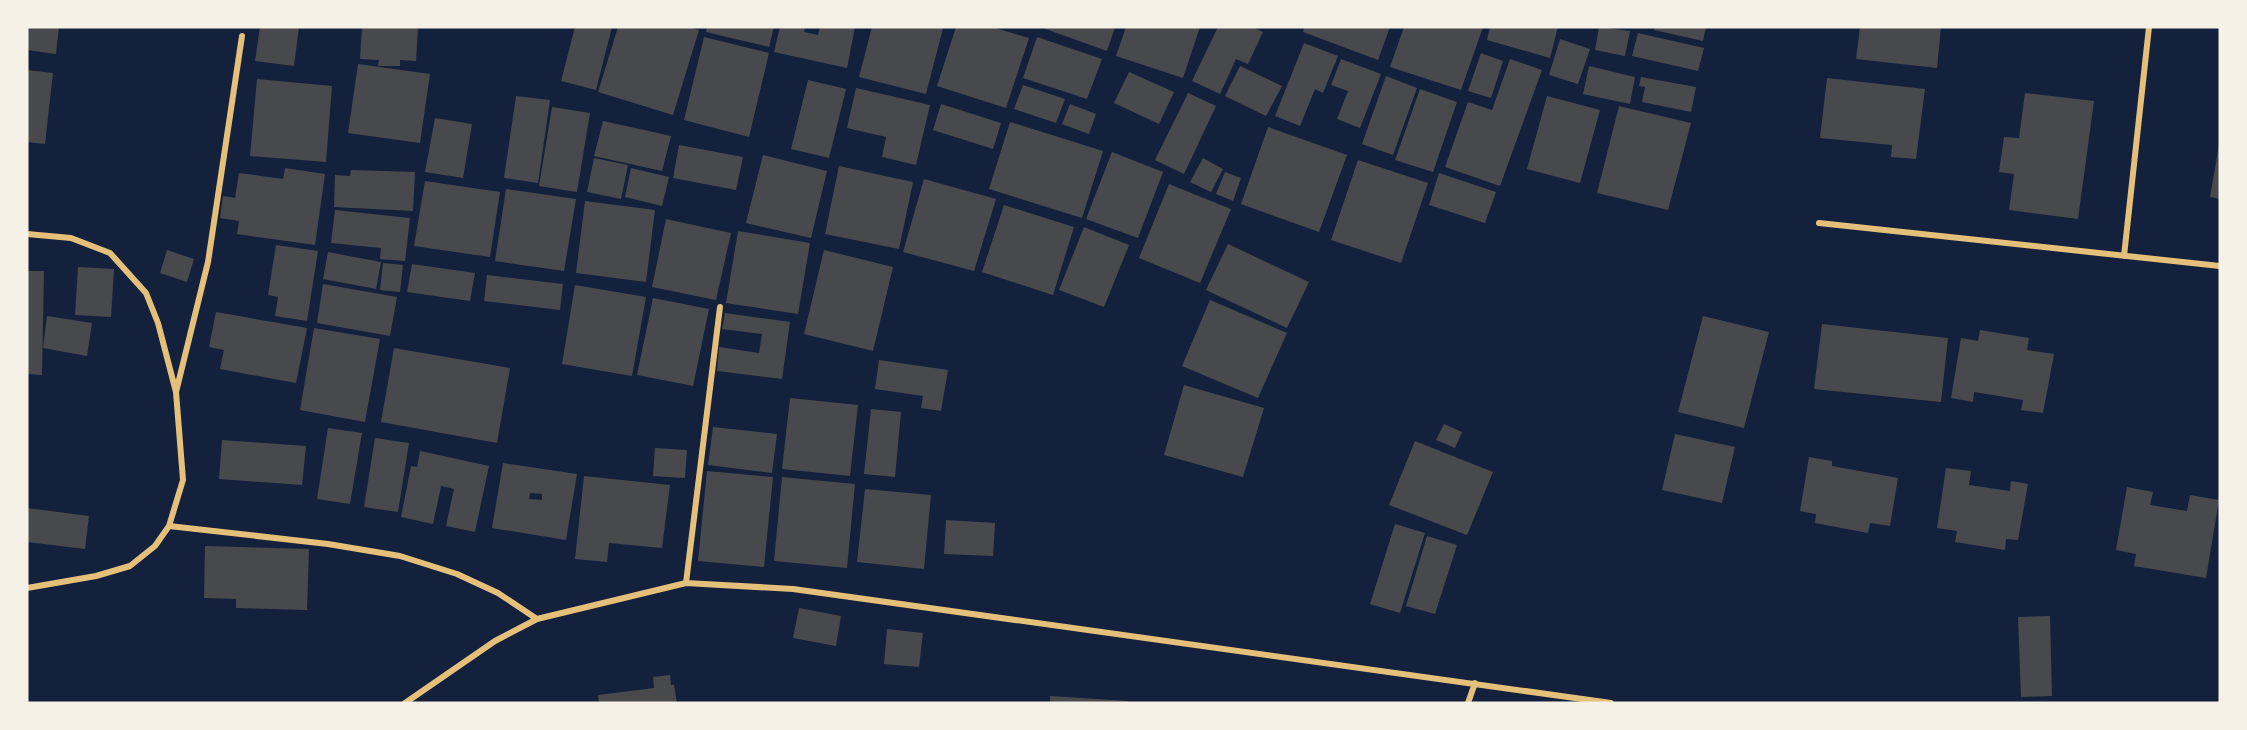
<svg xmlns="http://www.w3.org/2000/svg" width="2247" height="730" viewBox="0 0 2247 730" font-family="'Exo 2',sans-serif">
  <rect width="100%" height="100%" fill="#14213d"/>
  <path fill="#48494c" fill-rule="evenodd" d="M27 27H59L56 54 27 50Z
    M260 27H299L294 66 255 61Z
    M362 27H418L416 61 400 60V66H378L379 60 360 59Z
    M575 27H612L596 90 561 81Z
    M618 27H688L699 30 673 115 598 92Z
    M707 27H774L769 47 706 32Z
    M780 27H805L804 32 818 35 820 27H855L847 68 774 52Z
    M872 27 943 28 926 94 859 77Z
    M956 27H992L1029 38 1006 108 937 86Z
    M1040 27H1115L1107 51Z
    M1126 27H1200L1183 78 1116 56Z
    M1218 27H1253L1263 32 1248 64 1236 59 1220 94 1192 81Z
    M1304 27H1390L1378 60 1303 32Z
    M1404 27H1483L1461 90 1390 67Z
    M1490 27H1558L1550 58 1487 40Z
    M1599 27 1630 31 1625 56 1595 50Z
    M1655 27H1706L1703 41 1654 30Z
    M1860 27H1941L1937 68 1856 59Z
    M1638 33 1704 48 1698 71 1632 56Z
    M704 37 769 53 749 137 684 120Z
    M1037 37 1102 59 1087 99 1023 78Z
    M1560 39 1590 49 1578 84 1549 75Z
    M1304 43 1338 56 1323 93 1315 89 1300 126 1275 116Z
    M1481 53 1503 61 1491 98 1468 91Z
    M1341 59 1381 74 1360 128 1337 119 1348 91 1331 85Z
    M1510 59 1542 70 1500 186 1445 167 1468 102 1492 110Z
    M358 64 430 74 420 143 348 133Z
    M1240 66 1282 86 1266 116 1225 96Z
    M1589 66 1635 77 1630 104 1583 94Z
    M27 70 53 73 45 144 27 142Z
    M1129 72 1174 92 1159 124 1114 103Z
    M1386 76 1417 88 1393 155 1362 144Z
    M1641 77 1696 87 1691 112 1642 102 1645 87 1639 86Z
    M1827 78 1925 89 1916 159 1891 157 1892 145 1820 138Z
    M257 79 332 86 326 162 250 156Z
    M808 80 846 89 829 158 791 149Z
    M1023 85 1065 99 1056 123 1014 109Z
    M856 88 930 105 916 165 882 157 886 137 847 128Z
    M1420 89 1457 102 1433 172 1395 160Z
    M1188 93 1216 106 1184 174 1155 160Z
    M2025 93 2094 101 2078 219 2009 210 2014 174 1999 172 2004 137 2019 138Z
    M516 96 550 100 538 183 504 178Z
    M1547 96 1600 110 1580 183 1527 169Z
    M941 104 1001 123 993 149 933 130Z
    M1070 104 1096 114 1089 134 1062 124Z
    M1619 106 1691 123 1668 210 1597 193Z
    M552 107 590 113 577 192 539 186Z
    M435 118 472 124 463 178 425 172Z
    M603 121 671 136 662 171 594 156Z
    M1010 122 1103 151 1082 218 989 189Z
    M1268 127 1347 155 1319 232 1241 204Z
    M679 145 743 157 736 190 673 178Z
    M2219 145H2220V199L2210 197Z
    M1112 152 1163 172 1138 238 1086 219Z
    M763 155 827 171 811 238 746 223Z
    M594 158 628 165 621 199 587 192Z
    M1203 158 1223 169 1211 192 1190 182Z
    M1358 160 1428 183 1401 263 1331 240Z
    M839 166 913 182 899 249 825 234Z
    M285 168 325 174 315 245 237 234 239 221 220 218 223 196 235 198 239 173 283 179Z
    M631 168 669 177 662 206 625 197Z
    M351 170 415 172 413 211 334 207 335 175 350 176Z
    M1225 172 1241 178 1233 201 1216 194Z
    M1439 173 1496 192 1485 223 1429 205Z
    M924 179 996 199 974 271 903 252Z
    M425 181 500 192 490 257 414 246Z
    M1169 184 1231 209 1200 283 1139 258Z
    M506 189 576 199 564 271 495 261Z
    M585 201 655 210 646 282 576 273Z
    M1004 205 1074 227 1053 295 982 272Z
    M335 210 410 218 405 261 380 259 381 248 331 243Z
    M666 219 731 233 716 300 652 287Z
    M1084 227 1129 245 1104 307 1059 290Z
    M738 231 810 243 798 314 726 303Z
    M1228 244 1309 282 1287 328 1206 290Z
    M276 245 318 251 307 321 275 316 278 297 268 295Z
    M167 250 194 259 187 282 160 273Z
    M824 250 893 267 873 351 804 334Z
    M328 252 381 262 376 289 323 279Z
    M383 263 403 265 400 292 380 290Z
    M412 264 475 273 470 301 407 292Z
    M78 267 114 269 111 317 75 315Z
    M27 271H44L42 375 27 374Z
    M487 275 563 284 560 310 484 301Z
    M323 284 397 297 390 336 317 323Z
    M575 285 646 297 632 376 562 364Z
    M653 298 709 309 693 386 637 375Z
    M1210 300 1287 333 1258 398 1182 366Z
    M216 312 307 328 296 383 220 369 224 350 209 347Z
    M725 313 790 322 782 379 717 371 719 347 759 353 762 334 722 329Z
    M47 316 92 323 87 356 43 348Z
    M1703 316 1769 332 1744 428 1678 412Z
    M1822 324 1948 338 1941 402 1814 389Z
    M314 328 380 339 365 422 300 410Z
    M1980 330 2029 338 2027 350 2054 354 2043 413 2021 410 2023 400 1974 392 1973 402 1951 398 1961 338 1978 341Z
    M394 348 510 368 497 443 381 422Z
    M879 360 948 370 941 411 921 408 923 396 875 389Z
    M1184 385 1264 408 1243 477 1164 455Z
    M790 398 858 405 850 476 782 469Z
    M871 409 901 412 895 477 864 474Z
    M1444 424 1462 432 1455 448 1436 440Z
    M713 427 777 434 772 473 708 465Z
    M328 428 362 433 350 504 317 499Z
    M1675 434 1735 447 1722 503 1662 490Z
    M375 438 409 443 398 512 364 507Z
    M222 440 306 446 302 485 219 479Z
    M1415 441 1493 472 1467 535 1389 505Z
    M655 448 687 450 685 478 653 476Z
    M420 451 489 466 475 532 446 526 454 489 441 486 433 524 401 517 411 466 417 467Z
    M1809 457 1832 461V466L1898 478 1890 526 1870 523 1868 533 1815 523 1816 514 1800 511Z
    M503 463 577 474 566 540 492 528ZM530 493 542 494V500L529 499Z
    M1946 468 1971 471 1969 485 2010 491 2011 481 2028 484 2018 540 2006 539 2005 550 1955 542 1957 531 1937 528Z
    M707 471 773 477 764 567 698 561Z
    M584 476 670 485 662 548 609 543 607 562 575 559Z
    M782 477 855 484 847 568 774 561Z
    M2127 487 2153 492 2150 505 2187 511 2190 495 2219 500 2206 578 2134 566 2136 554 2116 550Z
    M865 489 931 495 924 569 857 562Z
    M27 508 89 516 85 549 27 542Z
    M946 520 995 523 993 556 944 554Z
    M1395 524 1425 533 1400 613 1370 604Z
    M1427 536 1457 545 1435 614 1406 606Z
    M205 546 309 549 307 610 236 608V599L204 598Z
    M799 608 841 616 836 646 793 638Z
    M2050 616 2052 696 2021 697 2018 617Z
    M887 629 923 633 919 667 884 664Z
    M670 675 671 685H674L677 703H599L598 695 654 688 653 677Z
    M1050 696 1128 701V703H1050Z"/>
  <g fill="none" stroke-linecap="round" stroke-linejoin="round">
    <path stroke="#e5c07b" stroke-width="6" d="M1819 223 2220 266
      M27 234 71 238 110 253 146 293 158 323 176 392 183 480 169 526 155 546 130 566 96 576 27 588
      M2124 256 2149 27
      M176 392 208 262 242 36
      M169 526 328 544 400 556 457 574 498 593 537 619
      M686 583 720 307
      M405 703 495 641 537 619 686 583 793 589 1611 703
      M1468 703 1475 683"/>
  </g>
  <rect width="2247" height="730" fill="none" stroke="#f6f1e7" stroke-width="57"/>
</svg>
